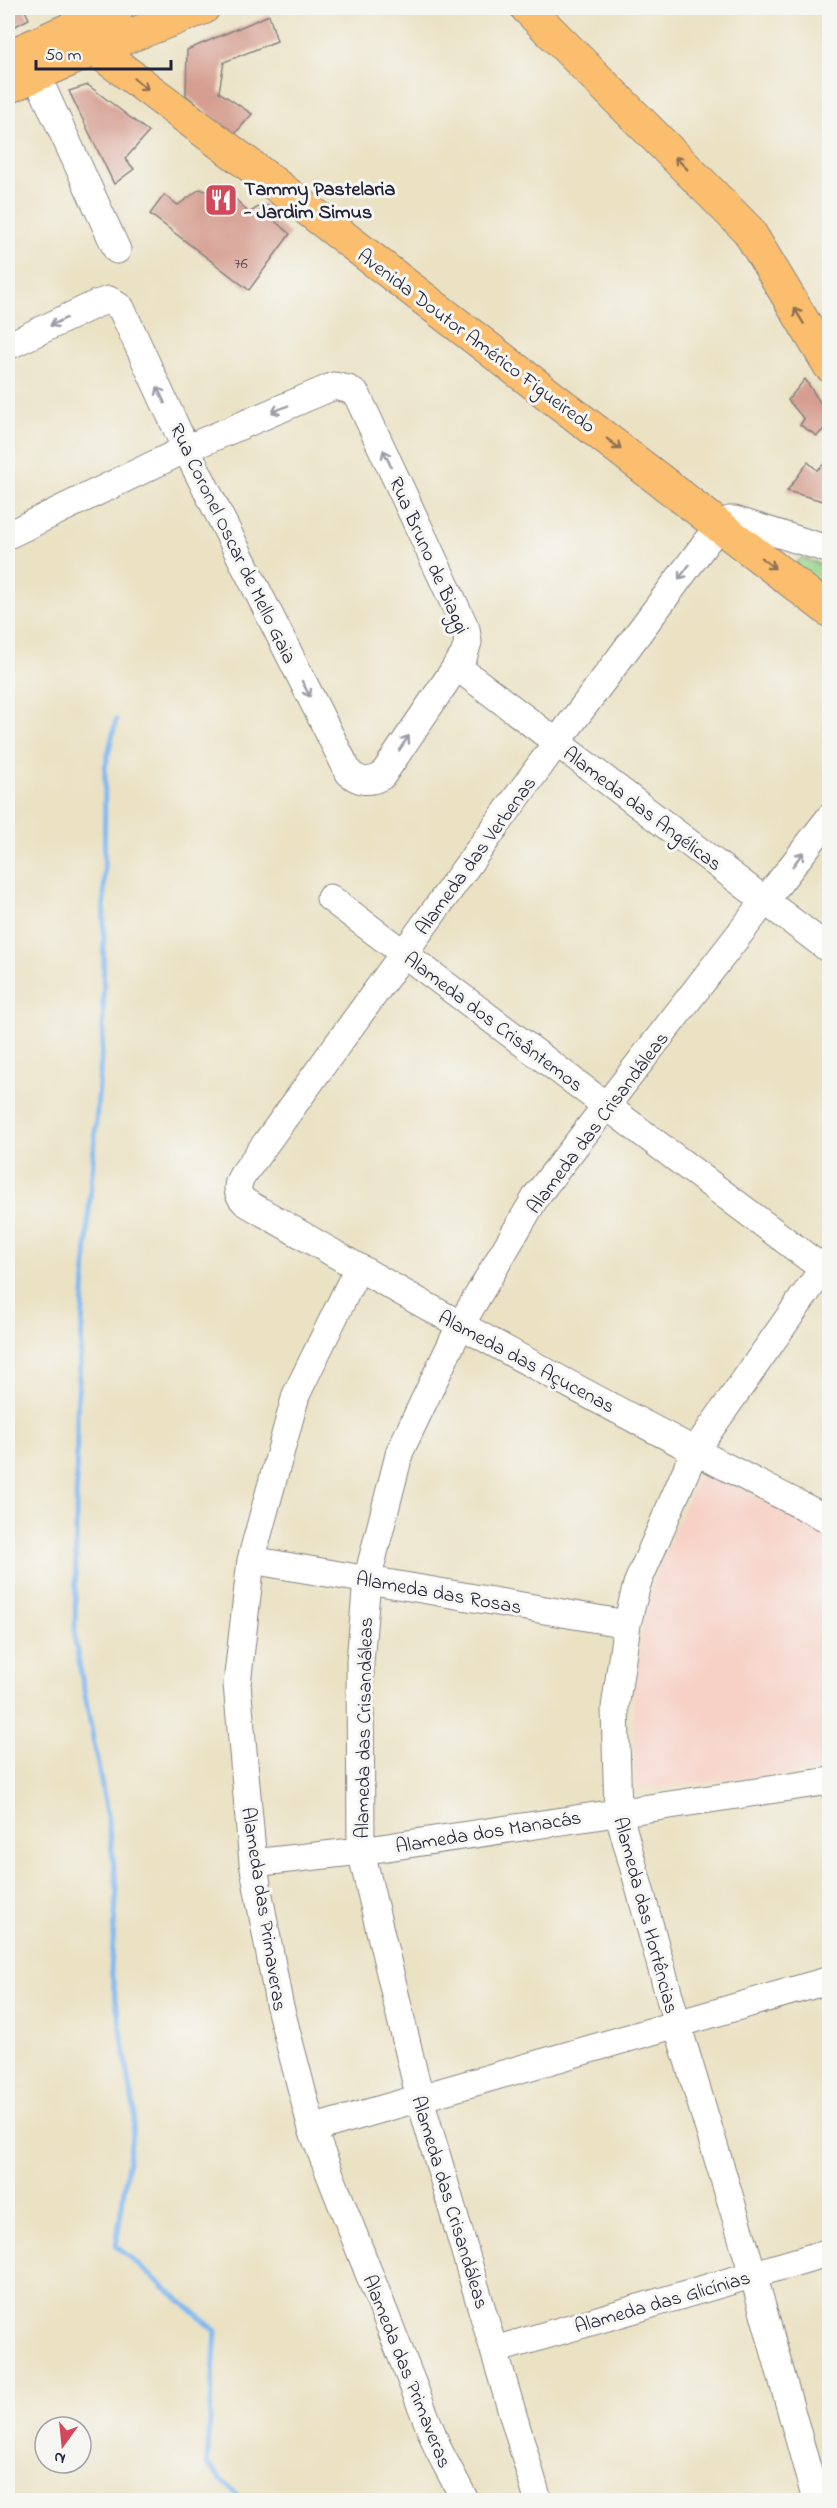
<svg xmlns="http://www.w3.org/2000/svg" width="837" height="2508" viewBox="0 0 837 2508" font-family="'Indie Flower',sans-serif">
  <rect width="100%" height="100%" fill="#f6f6f2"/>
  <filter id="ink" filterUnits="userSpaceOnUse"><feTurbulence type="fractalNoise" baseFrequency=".0167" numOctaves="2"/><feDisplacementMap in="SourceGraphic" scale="12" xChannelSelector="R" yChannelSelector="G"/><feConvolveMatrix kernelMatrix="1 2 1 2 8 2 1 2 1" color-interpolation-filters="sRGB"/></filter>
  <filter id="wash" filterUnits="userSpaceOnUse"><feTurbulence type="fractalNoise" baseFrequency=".008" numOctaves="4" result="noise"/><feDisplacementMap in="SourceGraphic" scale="24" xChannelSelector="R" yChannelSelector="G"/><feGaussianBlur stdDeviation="1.35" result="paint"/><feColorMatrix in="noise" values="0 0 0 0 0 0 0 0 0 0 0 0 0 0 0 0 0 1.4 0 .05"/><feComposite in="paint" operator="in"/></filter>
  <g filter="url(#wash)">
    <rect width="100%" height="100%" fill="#ebe2c4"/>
    <path fill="#f7d1c6" d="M702 1474H711L829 1532V1769L647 1789 639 1786 635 1781 632 1673 657 1570 696 1480Z"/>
    <path fill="#98d488" stroke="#5d7b62" stroke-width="1.5" d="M802 558 829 567V593L798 568 796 562Z"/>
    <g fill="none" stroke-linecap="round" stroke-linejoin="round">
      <path stroke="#81b9f1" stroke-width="5" d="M116 720 105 768 103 1035 89 1210 77 1412 75 1641 106 1808 117 1888 111 1970 135 2115 116 2246 216 2331 207 2464 241 2500"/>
    </g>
    <g id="blocks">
      <path fill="#d59e90" d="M8 8H24L29 19 8 30Z
        M269 15 277 41 224 62 219 92 252 114 234 135 186 95 187 50Z
        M88 85 149 132 125 159 134 169 114 184 69 91Z
        M221 184 249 213 263 204 273 210 270 217 290 234 249 290 150 214 164 195 178 205 200 189 212 193Z
        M805 379 830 418V423L817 436 800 425 804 419 788 400Z
        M830 459V503L787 491 808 462 817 470Z"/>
    </g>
  </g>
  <g filter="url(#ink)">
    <use href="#blocks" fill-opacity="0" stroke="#868280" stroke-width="1.5"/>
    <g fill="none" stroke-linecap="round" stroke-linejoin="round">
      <g stroke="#868280" stroke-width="29">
        <path id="minor" d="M36 74 117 250
          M8 346 96 304 109 300 121 308 186 449 349 773C360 782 369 783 382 776L464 655 468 642 466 629 357 395 348 389 334 386 186 449 8 535
          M830 550 735 520H729L719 525 557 742 242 1176C236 1186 236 1193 245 1202 436 1314 631 1420 830 1520
          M456 666 830 950
          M330 898 830 1274
          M358 1268 296 1395 251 1560 237 1684 253 1863 279 2003 312 2129 439 2451 465 2500
          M251 1560 627 1624
          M253 1863 361 1851 830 1781
          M312 2129 830 1980
          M495 2350 830 2252
          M538 2500 420 2099 361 1851 360 1662 367 1580 400 1451 460 1326 537 1195 830 817
          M816 2500 753 2274 677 2024 618 1811 615 1708 627 1624 637 1584 694 1452 830 1259"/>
      </g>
      <g stroke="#868280" stroke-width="35">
        <path id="major" d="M527 8 748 230 830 366
          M95 49 276 185 830 611
          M8 57 117 8
          M8 87 95 49 203 8"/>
      </g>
      <use href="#minor" stroke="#fff" stroke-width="27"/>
      <use href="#major" stroke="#fabe6e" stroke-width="33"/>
    </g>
    <defs><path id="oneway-shaft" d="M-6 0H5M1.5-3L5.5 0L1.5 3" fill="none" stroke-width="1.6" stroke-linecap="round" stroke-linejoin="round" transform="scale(1.5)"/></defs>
    <g stroke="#8e7054">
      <use href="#oneway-shaft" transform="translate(141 84) rotate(37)"/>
      <use href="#oneway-shaft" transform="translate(681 163) rotate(-135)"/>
      <use href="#oneway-shaft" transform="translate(799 316) rotate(-121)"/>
      <use href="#oneway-shaft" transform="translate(614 444) rotate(37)"/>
      <use href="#oneway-shaft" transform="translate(768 563) rotate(38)"/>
    </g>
    <g stroke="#9c9ca7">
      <use href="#oneway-shaft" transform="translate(58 322) rotate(154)"/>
      <use href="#oneway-shaft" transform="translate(161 395) rotate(-115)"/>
      <use href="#oneway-shaft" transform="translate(280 409) rotate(157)"/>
      <use href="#oneway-shaft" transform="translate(387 458) rotate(-115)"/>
      <use href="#oneway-shaft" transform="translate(684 572) rotate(127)"/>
      <use href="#oneway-shaft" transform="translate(306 689) rotate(63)"/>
      <use href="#oneway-shaft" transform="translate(404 743) rotate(-56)"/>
      <use href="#oneway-shaft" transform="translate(798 859) rotate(-53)"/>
    </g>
  </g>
  <defs>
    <g id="restaurant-square" transform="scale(1.725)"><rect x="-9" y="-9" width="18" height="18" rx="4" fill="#d1495b" stroke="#f6f6f2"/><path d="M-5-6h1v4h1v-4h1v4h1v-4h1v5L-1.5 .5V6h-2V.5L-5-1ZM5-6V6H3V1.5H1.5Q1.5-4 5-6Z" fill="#fff"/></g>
  </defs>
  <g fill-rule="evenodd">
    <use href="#restaurant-square" x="221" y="200"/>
  </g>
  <g text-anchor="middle" stroke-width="6" stroke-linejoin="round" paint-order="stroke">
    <g font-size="16" fill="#4f4150">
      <text x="241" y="268">76</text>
    </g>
    <g font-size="20" font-weight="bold" fill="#22223b" stroke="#f6f6f2" text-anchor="start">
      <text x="244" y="195">Tammy Pastelaria<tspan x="244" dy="23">- Jardim Simus</tspan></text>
    </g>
    <g font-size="20" fill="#22223b" stroke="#f6f6f2">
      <text transform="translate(477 340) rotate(37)" y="7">Avenida Doutor Américo Figueiredo</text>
      <text transform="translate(234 543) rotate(64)" y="7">Rua Coronel Oscar de Mello Gaia</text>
      <text transform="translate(430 555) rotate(66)" y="7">Rua Bruno de Biaggi</text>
      <text transform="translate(643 808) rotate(37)" y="7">Alameda das Angélicas</text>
      <text transform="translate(475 855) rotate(-54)" y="7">Alameda das Verbenas</text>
      <text transform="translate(494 1021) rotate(37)" y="7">Alameda dos Crisântemos</text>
      <text transform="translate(597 1122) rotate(-53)" y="7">Alameda das Crisandáleas</text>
      <text transform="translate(527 1361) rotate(28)" y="7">Alameda das Açucenas</text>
      <text transform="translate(439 1592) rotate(10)" y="7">Alameda das Rosas</text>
      <text transform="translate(363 1728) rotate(-89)" y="7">Alameda das Crisandáleas</text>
      <text transform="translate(488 1831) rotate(-9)" y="7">Alameda dos Manacás</text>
      <text transform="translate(265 1909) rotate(81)" y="7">Alameda das Primaveras</text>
      <text transform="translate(647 1915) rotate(75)" y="7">Alameda das Hortências</text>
      <text transform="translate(451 2202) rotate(73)" y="7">Alameda das Crisandáleas</text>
      <text transform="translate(662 2301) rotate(-16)" y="7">Alameda das Glicínias</text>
      <text transform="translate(408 2371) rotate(68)" y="7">Alameda das Primaveras</text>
    </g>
  </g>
  <rect width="837" height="2508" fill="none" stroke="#f6f6f2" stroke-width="30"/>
  <g transform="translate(63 2445) rotate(195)"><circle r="28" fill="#f6f6f2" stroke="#a1a1a9" stroke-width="1.5"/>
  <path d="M0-4.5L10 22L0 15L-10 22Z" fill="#d1495b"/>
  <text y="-9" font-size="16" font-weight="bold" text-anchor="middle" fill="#22223b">N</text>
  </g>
  <path d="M36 60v9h135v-9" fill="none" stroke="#22223b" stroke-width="3"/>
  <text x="45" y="60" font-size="18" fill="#22223b" stroke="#f6f6f2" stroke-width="4.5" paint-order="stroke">50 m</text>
</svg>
